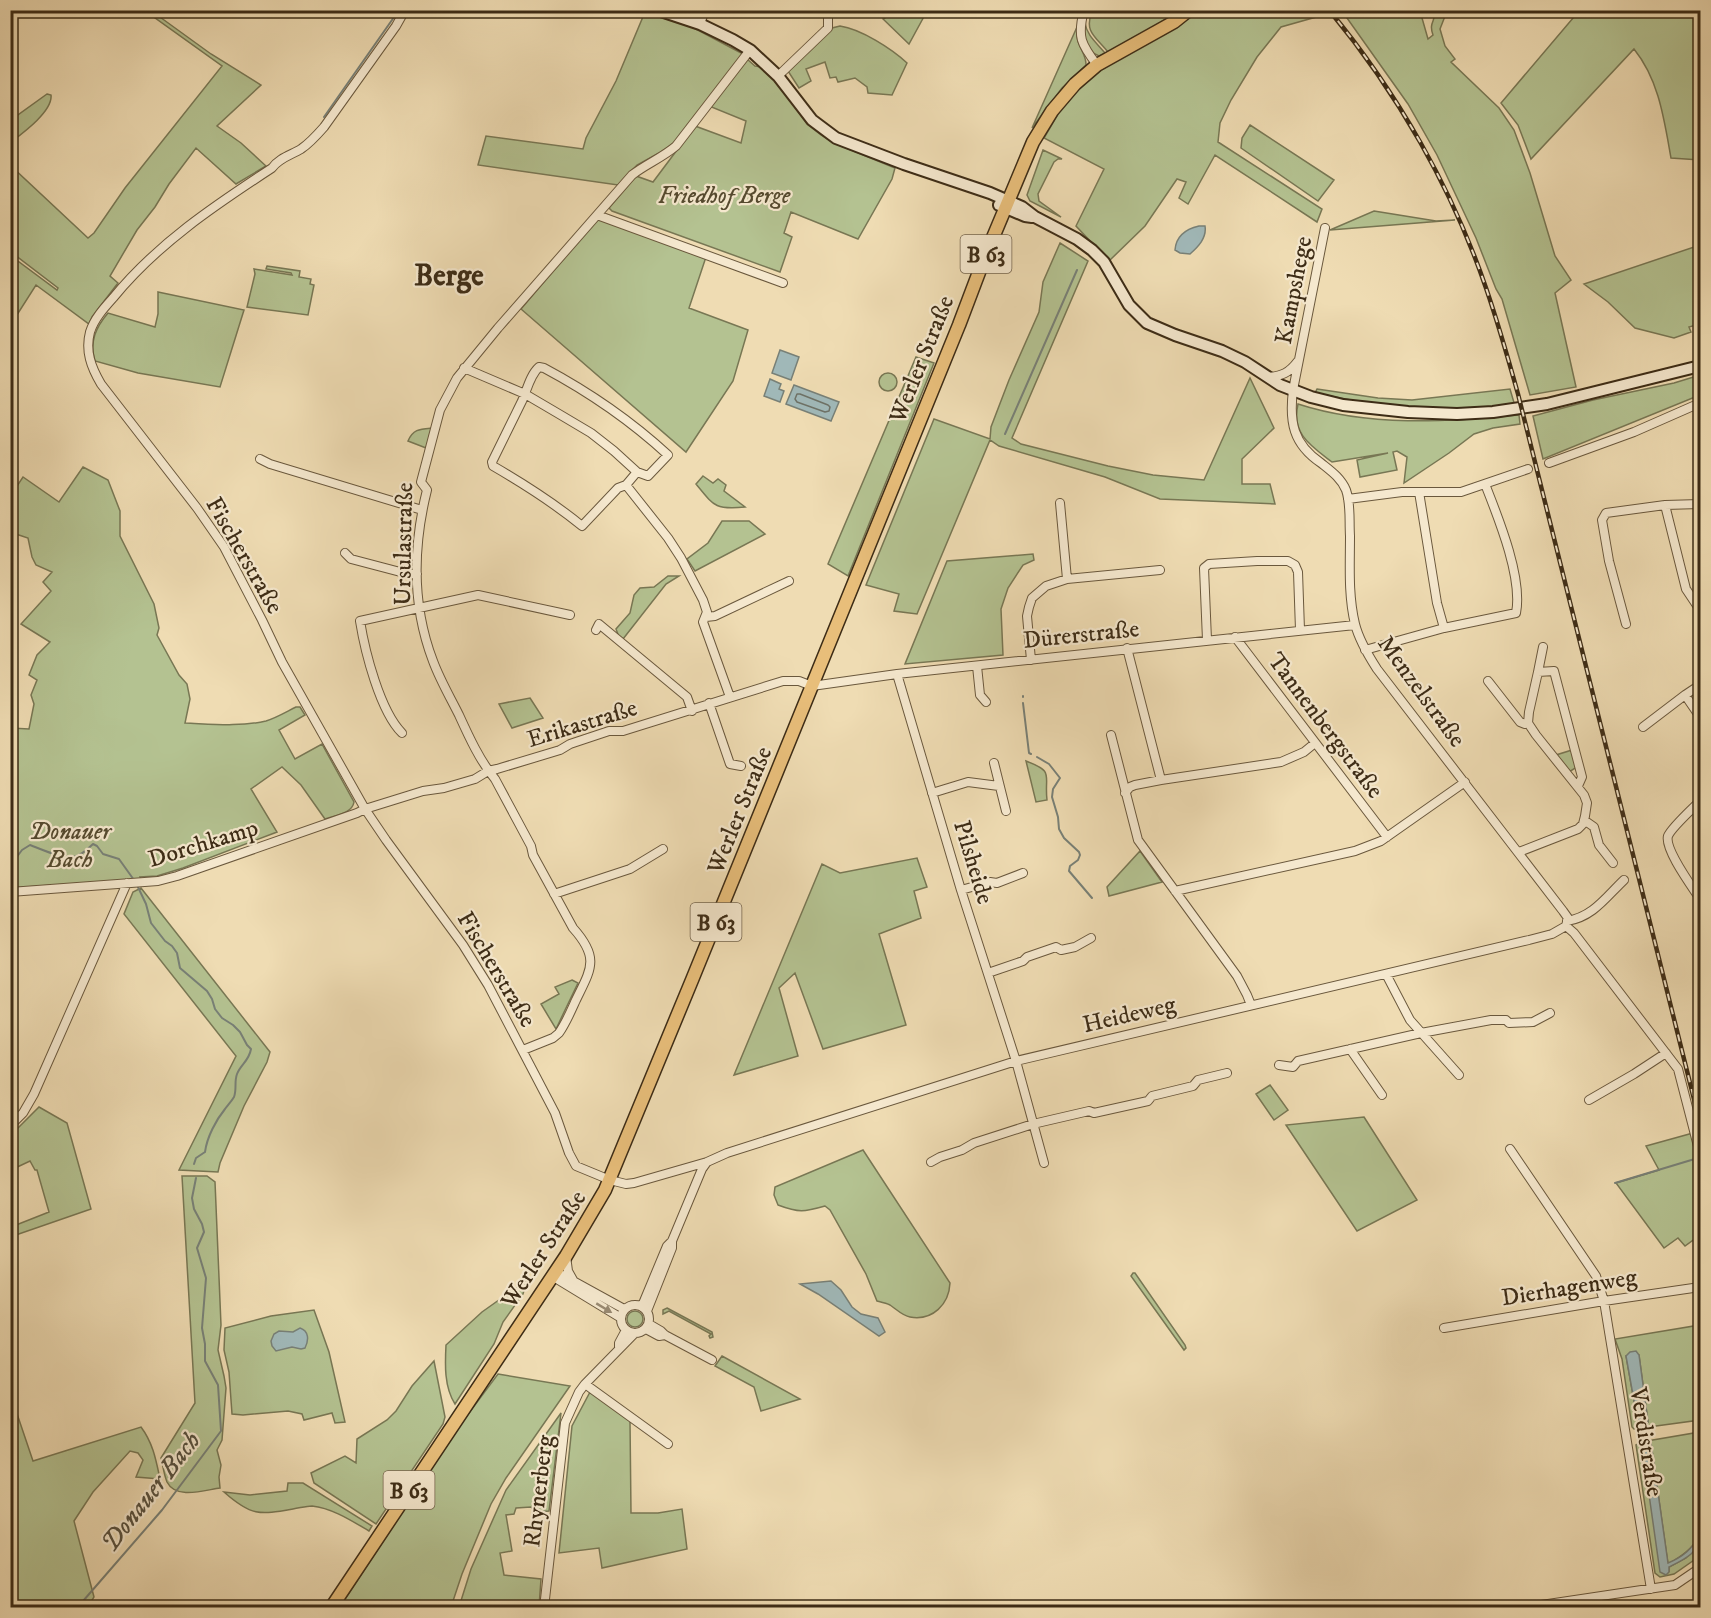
<svg xmlns="http://www.w3.org/2000/svg" width="1711" height="1618" viewBox="0 0 1711 1618" font-family="'IM FELL DW Pica',serif">
  <rect width="100%" height="100%" fill="#efdcb3"/>
  <filter id="stains"><feTurbulence type="fractalNoise" baseFrequency=".00333" numOctaves="4"/><feColorMatrix values="0 0 0 0 .2 0 0 0 0 .09 0 0 0 0 .02 0 0 0 .5 -.17"/></filter>
  <radialGradient id="worn" r=".72"><stop offset=".6" stop-color="#630" stop-opacity="0"/><stop offset="1" stop-color="#630" stop-opacity=".3"/></radialGradient>
  <path fill="#b4c291" stroke="#787754" stroke-width="1.5" fill-rule="evenodd" d="M1325 10 1327 14 1281 27 1257 57 1231 100 1220 123 1218 142 1322 209 1317 222 1215 155 1188 204 1179 198 1186 182 1177 179 1145 226 1109 261 1076 226 1104 169 1044 138 1062 107 1078 89 1095 74 1115 59 1193 11Z
    M897 11H927L909 44 883 19Z
    M1092 11H1178L1140 36 1108 52C1095 36 1084 32 1092 11Z
    M1342 11H1420L1428 39 1433 35C1428 22 1437 20 1434 11H1447L1440 29 1445 46 1455 59 1451 62 1499 108 1514 130 1530 173 1555 256 1571 280 1555 293 1576 387 1530 395 1502 299 1496 289 1476 238 1437 155 1408 104Z
    M1579 11H1700V160L1671 158C1664 119 1659 80 1634 49L1531 159 1518 125 1501 103Z
    M153 12 211 54 261 85 217 126 241 143 266 166 236 184 196 148 169 184 155 207 137 230 110 276 118 283 92 317 89 324 36 285 15 318 11 316V256L57 290 58 288 11 252V166L88 238 94 233 125 188 222 66 151 15Z
    M645 12 694 28 743 54 675 142 659 153 637 165 618 185 478 165 486 136 583 149 586 138 616 81Z
    M1085 23C1087 36 1097 43 1105 53L1099 56 1091 52 1083 35Z
    M840 26C861 29 892 49 907 63L892 95 868 93 867 87 855 78 838 82 836 77 830 78 825 62 806 69 811 81 799 88 788 71 795 63 832 28Z
    M1077 27C1077 33 1076 38 1079 44 1082 52 1086 56 1086 65L1062 88 1032 128Z
    M747 59 755 66 762 67 783 90 807 124 821 135 834 143 895 168 892 179 858 239 791 212 784 233 792 237 780 272 612 211 609 208 636 176 653 182 695 126 741 143 746 121 709 106Z
    M47 94 51 95C53 111 23 133 11 142V120Z
    M1250 125 1334 180 1318 201 1241 148 1242 138Z
    M1043 150 1062 159H1058L1054 162 1038 194 1039 201 1061 217 1030 201 1027 195Z
    M1374 211 1436 221 1455 220 1330 230Z
    M599 217 706 257 689 308 748 330 733 381 686 452 521 309Z
    M1060 243 1088 261 1012 438 1021 444 1108 466 1153 475 1204 480 1250 378 1274 428 1242 459V484H1270L1275 504 1160 499 1105 477 999 446 990 440 917 614 894 611 899 594 866 585 934 419 990 439 991 427 1009 380 1039 312 1043 282Z
    M1700 245V324L1689 327 1691 332 1674 338 1635 328 1608 302 1584 284Z
    M267 266 300 271 299 277 311 279 310 284 314 285 308 315 247 307 255 274 254 269 292 275 291 273 266 269Z
    M158 292 244 310 220 387 138 373 95 361C89 342 96 327 108 313L155 327 158 314Z
    M916 357 934 363 848 576 828 564Z
    M879 382a9 9 0 1 1 18 0a9 9 0 1 1-18 0Z
    M1700 375V395L1543 459 1533 416 1593 400 1674 383Z
    M1317 389 1378 398 1412 400 1510 389 1515 406 1420 410 1361 402 1315 393Z
    M1298 404C1369 427 1446 422 1519 415L1520 424 1493 428 1474 434 1449 453 1404 483 1407 457 1397 451 1393 452 1397 470 1360 477 1357 460 1388 453 1332 462C1311 446 1291 434 1298 404Z
    M432 428 426 448 408 441C413 429 420 429 432 428Z
    M83 467 108 480 120 511V536L154 604 159 628 157 635 179 675 187 684 190 699 185 723C211 724 240 727 266 721 276 718 286 712 296 707H300L305 715 279 730 295 759 322 744 354 802C352 814 335 815 325 819L301 785 282 767 251 789 277 832 183 868 157 876 140 877 141 879 11 888V728L29 729 34 704 31 695 37 680 29 675 37 655 50 642 21 624 51 591 43 582 52 572 36 565 32 557 28 538 13 533 11 530V495L23 477 59 502Z
    M703 476 713 483 718 479 726 485 724 491 745 507C715 510 714 506 696 484Z
    M722 521H749L765 534 695 571 687 559 708 543Z
    M1033 554 1034 560 1023 565 1008 588 1001 609 1003 655 905 664 947 561Z
    M668 576H679L666 584 623 639 619 637 616 629 630 613 634 595 640 588 654 587Z
    M530 698 543 718 512 728 499 704Z
    M1572 750 1577 767 1569 772 1556 755Z
    M1026 761C1055 772 1044 774 1047 800L1036 802Z
    M1140 851 1162 882 1109 896 1107 887Z
    M917 858 927 887 914 891 921 918 879 934 906 1025 823 1049 795 973 779 988 798 1056 734 1075 822 864 840 873Z
    M141 888 270 1052 267 1062 244 1106 220 1163 218 1172 179 1170 236 1056 124 914 133 892Z
    M572 980 578 983 556 1029 541 1004 559 994 555 987Z
    M1270 1085 1288 1110 1274 1120 1256 1094Z
    M39 1107 67 1123 91 1209 13 1236 11 1227 49 1212 37 1170H35L30 1161 11 1170V1135Z
    M1364 1117 1417 1200 1357 1231 1286 1125Z
    M1693 1133 1700 1165V1235L1685 1246 1678 1238 1664 1248 1616 1183 1659 1170 1646 1146Z
    M863 1150 950 1283C949 1304 933 1321 910 1317 903 1316 896 1309 890 1305 886 1303 881 1302 877 1301L866 1274 830 1210 825 1206C804 1212 799 1213 778 1205L774 1195 775 1187Z
    M182 1176H207L215 1182 221 1325 218 1350 224 1376 226 1388 222 1440 217 1450 221 1465 219 1477 220 1488C205 1490 176 1500 167 1482 164 1475 163 1466 161 1458L195 1403Z
    M1133 1273H1135L1185 1345 1186 1348 1184 1350 1131 1276Z
    M527 1280 523 1294 503 1322 494 1344 455 1404C444 1387 445 1364 446 1345L482 1312Z
    M667 1308 712 1332 713 1337 710 1338 709 1336 711 1334 669 1311 663 1314V1310Z
    M314 1310 329 1352 345 1422 335 1423 332 1413 304 1420 302 1414 288 1411 243 1415 232 1414 229 1372 224 1350 225 1328 271 1316Z
    M627 1319a8 8 0 1 1 16 0a8 8 0 1 1-16 0Z
    M1700 1325V1420L1634 1429 1632 1427 1622 1359 1615 1339ZM1639 1355 1648 1422 1646 1424 1640 1425 1638 1423 1626 1356Z
    M722 1356 800 1399 761 1411 754 1387 715 1366Z
    M434 1361 445 1417 443 1424 376 1524 314 1483 311 1473 345 1456 356 1463 357 1439 387 1420 396 1411 412 1386Z
    M498 1374 570 1386 506 1478 491 1504 462 1574 451 1607 339 1608 460 1425Z
    M590 1392 630 1421 631 1513H658L682 1509 687 1549 602 1568 599 1548 559 1553 572 1426Z
    M10 1393 33 1461 141 1427C153 1443 156 1460 160 1479L136 1477 143 1460 138 1453 130 1451 93 1492 74 1521 94 1597 88 1607H11Z
    M561 1413 549 1511 535 1512 531 1507 516 1508 514 1514 506 1515 512 1551 500 1553 504 1575 541 1579 539 1607H459L471 1569 506 1490Z
    M1700 1432V1535C1692 1549 1682 1556 1668 1564L1651 1444 1646 1442 1669 1572V1567L1686 1558 1700 1542V1555L1697 1558 1674 1574 1660 1577 1655 1573 1636 1445 1641 1442Z
    M288 1483H303L372 1526 369 1531C352 1521 332 1508 312 1506 306 1506 300 1508 293 1509 259 1515 251 1516 224 1492L250 1495 287 1491Z"/>
  <path fill="#a0b8b8" stroke="#788077" stroke-width="1.5" d="M1199 226H1205C1207 238 1198 247 1190 254L1180 253 1175 250C1176 236 1186 229 1199 226Z
    M780 350 799 357 791 380 772 373Z
    M770 379 781 384 779 389 784 391 780 402 764 396Z
    M794 385 839 402 831 421 786 404Z
    M831 1281 841 1290 852 1307 861 1314 878 1318 885 1332 879 1336 818 1294 800 1284Z
    M300 1328C309 1331 309 1340 305 1348L301 1349 292 1347 276 1351 272 1346 271 1341 274 1334 279 1331 293 1332Z
    M1636 1351 1639 1355 1648 1422 1646 1424 1640 1425 1638 1423 1626 1356 1630 1352Z
    M1646 1442 1651 1443 1668 1563C1683 1557 1692 1549 1700 1535 1701 1552 1683 1560 1669 1567V1572L1666 1575 1660 1572 1642 1445Z"/>
  <g fill="none" stroke-linecap="round" stroke-linejoin="round">
    <path stroke="#6e7267" stroke-width="1.5" d="M797 394H800L828 405 830 407 829 411 825 412 797 402 795 399Z"/>
    <path stroke="#788077" stroke-width="2" d="M324 117 399 10
      M1005 434 1077 270
      M1023 696V697
      M1023 703 1029 753 1031 754
      M1037 757 1049 764 1060 778 1053 789 1052 797 1058 817 1059 829 1064 838 1079 852 1080 855 1078 860 1070 866 1069 871 1092 898
      M10 866 22 850 30 845C41 849 62 859 73 857 81 856 88 849 93 844L97 846 103 854 119 859 134 880
      M137 885 146 904 151 923 165 941 172 946 177 953 180 968 207 991 212 999 215 1009 222 1018 233 1025 240 1032 247 1045 251 1049C249 1061 241 1064 237 1074 234 1082 237 1089 234 1097 231 1102 228 1105 225 1109 216 1120 207 1137 205 1152L196 1158 194 1164
      M1615 1183 1698 1158
      M77 1608 162 1510 221 1431 218 1385 205 1361V1344L202 1328 206 1278 197 1248 204 1232 202 1224 194 1209 192 1198 196 1178"/>
    <g stroke="#6a583d" stroke-width="10">
      <path id="street" d="M405 10 396 26 324 127C317 135 310 143 301 149 291 155 279 158 272 168 214 206 157 244 113 298 104 308 94 319 90 332 85 351 91 367 101 384L197 508 224 547 262 620 282 662 365 809 386 840 463 945 488 985 555 1113 569 1153 576 1166 610 1180 626 1184 634 1183 707 1162 727 1153 1016 1061 1529 940 1552 934 1566 926
        M1084 10C1077 37 1081 44 1097 65
        M700 24 705 10
        M778 76 828 28V10
        M597 215 783 283
        M1325 228 1293 390C1289 422 1293 444 1321 463 1331 471 1341 478 1346 490 1351 504 1349 521 1350 536 1350 565 1348 595 1355 624 1359 640 1368 655 1377 669L1563 911 1568 918 1566 926
        M464 368 525 394 559 414 591 433 614 451 637 472 648 476 668 455C630 420 589 392 544 368L539 367C530 375 527 390 522 401 512 421 502 442 492 462L493 466C524 484 554 503 582 526L618 488 626 485 637 472
        M1268 377C1282 376 1289 373 1298 361
        M260 459 270 464 422 510
        M1549 463 1634 432 1700 403
        M626 485 668 538 681 558 703 600 707 612 703 622 730 697
        M1419 492 1437 603 1444 628
        M1348 499 1402 492H1461L1528 469
        M1060 503 1067 579
        M1665 505 1686 589 1700 610
        M345 553 351 559 408 574H417
        M706 617 715 616 789 581
        M1626 624 1609 561 1602 520 1606 513 1665 505 1700 504
        M596 630 599 624 687 697 692 711
        M1235 637 1387 837
        M1207 640 1204 568 1209 564 1257 561H1288L1295 565 1298 572 1300 630
        M1127 648 1161 780
        M1365 650 1444 628 1516 613C1523 578 1498 517 1485 484
        M1031 660 1027 616 1029 607 1032 598 1046 586 1067 579 1160 570
        M977 666 980 695 986 702
        M1538 672 1543 647
        M897 674 961 890 1016 1061 1044 1163
        M1488 681 1520 722 1525 724 1528 723
        M1685 695 1700 685
        M709 703 730 764 741 766
        M1643 727 1685 695 1700 717
        M402 733C380 711 365 652 360 621L478 595 570 615
        M1111 735 1138 840 1237 976 1247 995 1251 1005
        M994 763 1006 811
        M932 793 968 782 999 786
        M1125 793 1130 787 1135 785 1161 780 1281 762 1304 752 1315 743
        M1700 801C1693 808 1671 828 1668 836 1664 849 1693 888 1700 899
        M1584 820 1594 827 1599 845 1613 863
        M1519 852 1578 829 1583 824 1585 816 1587 803 1584 795 1536 735 1528 723 1529 712 1538 672 1554 671 1582 777 1578 786
        M961 890 990 882 997 883 1023 873
        M1175 891 1355 851 1381 841 1465 782
        M10 892 158 881 177 876 357 813 365 809 423 791 444 788 475 779 488 771 497 769 560 750 570 744 609 731H623L783 681H799L812 686 897 674 1355 625
        M554 894 630 869 663 849
        M1567 921C1593 917 1606 897 1624 880
        M1566 926 1574 933 1678 1069 1700 1154
        M988 973 1023 961 1027 957 1056 947 1061 950 1075 947 1091 938
        M1386 974 1410 1020 1459 1075
        M1350 1049 1382 1095
        M523 1050 553 1038 559 1033C566 1023 571 1011 576 1000 591 969 600 958 573 928L533 855 531 846 495 779C480 761 469 737 459 715 450 697 440 680 433 661 412 606 413 546 427 490L421 482 440 410 457 378 498 328 632 175C646 164 662 158 676 146L750 50
        M1279 1065 1293 1067 1298 1061 1421 1033 1491 1020H1506L1509 1023 1533 1022 1550 1013
        M1589 1100 1634 1074 1666 1053
        M10 1126 23 1113 34 1094 127 883
        M1510 1149 1596 1276 1604 1301 1651 1589
        M931 1162 940 1157 962 1150 974 1143 1033 1124 1089 1111 1094 1113 1148 1101 1152 1096 1193 1086 1198 1080 1227 1073
        M566 1256 568 1271 573 1280
        M555 1271 624 1309
        M552 1276 621 1318
        M621 1319a14 14 0 1 1 28 0a14 14 0 1 1-28 0Z
        M642 1306 667 1246 672 1241 702 1169 707 1162
        M647 1311 672 1248V1241
        M649 1324 661 1331 665 1335 712 1360
        M1444 1328 1604 1301 1700 1287
        M646 1329 659 1336 665 1335
        M619 1347V1343L626 1330
        M585 1384 668 1444
        M544 1608 565 1423 579 1392 585 1384 634 1334
        M1521 1608 1675 1585 1700 1568"/>
    </g>
    <g stroke="#3d2c16" stroke-width="14">
      <path id="secondary" d="M658 10 700 24 733 40 750 50 778 76 812 120 836 138 904 164 990 193 1022 207 1035 217 1077 239 1092 250 1104 262 1129 305 1147 323 1175 335 1222 351 1245 362 1280 385 1311 397 1343 405 1408 412 1457 414 1493 412 1547 404 1700 366
        M999 205 1025 216 1032 217"/>
    </g>
    <g stroke="#3d2c16" stroke-width="15">
      <path id="primary" d="M331 1608 566 1256 605 1190 692 980 959 325 984 259 1033 142 1052 111 1075 84 1097 65 1174 22 1189 10"/>
    </g>
    <use href="#street" stroke="#f5e8ce" stroke-width="8"/>
    <use href="#secondary" stroke="#f5e8ce" stroke-width="10"/>
    <use href="#primary" stroke="#e8be7a" stroke-width="12"/>
    <g stroke="#3d2c16" stroke-width="4.5">
      <path id="rail" d="M1329 10C1397 92 1452 188 1486 288 1498 323 1508 358 1518 394L1700 1123"/>
    </g>
    <use href="#rail" stroke="#f5e8ce" stroke-width="2" stroke-dasharray="7" stroke-linecap="butt"/>
  </g>
  <defs><path id="oneway-solid" d="M-6-.8H1V-3.2L6.5 0L1 3.2V.8H-6Z" transform="scale(1.5)"/></defs>
  <use fill="#998a72" href="#oneway-solid" transform="translate(604 1308) rotate(31)"/>
  <g text-anchor="middle" stroke-width="4.5" stroke-linejoin="round" paint-order="stroke">
    <g fill="#f5e8ce" stroke="#74644d" stroke-width="1.5">
      <rect x="960.5" y="235" width="51" height="38" rx="4.5"/>
      <rect x="690.5" y="903" width="51" height="38" rx="4.5"/>
      <rect x="383.5" y="1471" width="51" height="38" rx="4.5"/>
    </g>
    <g font-size="22" font-weight="bold" fill="#3d2c16">
      <text x="986" y="262">B 63</text>
      <text x="716" y="930">B 63</text>
      <text x="409" y="1498">B 63</text>
    </g>
    <g font-size="24" font-style="italic" fill="#554a2f" stroke="#f5e8ce">
      <text x="724" y="203">Friedhof Berge</text>
      <text x="70" y="839">Donauer<tspan x="70" dy="28">Bach</tspan></text>
    </g>
    <g font-size="24" fill="#3d2c16" stroke="#f5e8ce">
      <text transform="translate(1293 290) rotate(-79)" y="8">Kampshege</text>
      <text transform="translate(921 359) rotate(-68)" y="8">Werler Straße</text>
      <text transform="translate(403 544) rotate(-89)" y="8">Ursulastraße</text>
      <text transform="translate(245 555) rotate(60)" y="8">Fischerstraße</text>
      <text transform="translate(1081 634) rotate(-6)" y="8">Dürerstraße</text>
      <text transform="translate(1422 691) rotate(54)" y="8">Menzelstraße</text>
      <text transform="translate(582 723) rotate(-17)" y="8">Erikastraße</text>
      <text transform="translate(1326 725) rotate(53)" y="8">Tannenbergstraße</text>
      <text transform="translate(739 810) rotate(-68)" y="8">Werler Straße</text>
      <text transform="translate(203 843) rotate(-17)" y="8">Dorchkamp</text>
      <text transform="translate(974 862) rotate(73)" y="8">Pilsheide</text>
      <text transform="translate(497 969) rotate(59)" y="8">Fischerstraße</text>
      <text transform="translate(1129 1014) rotate(-13)" y="8">Heideweg</text>
      <text transform="translate(543 1249) rotate(-57)" y="8">Werler Straße</text>
      <text transform="translate(1569 1287) rotate(-9)" y="8">Dierhagenweg</text>
      <text transform="translate(1647 1442) rotate(81)" y="8">Verdistraße</text>
      <text transform="translate(538 1491) rotate(-83)" y="8">Rhynerberg</text>
    </g>
    <g font-size="26" font-style="italic" fill="#564f3e" stroke="#f5e8ce">
      <text transform="translate(150 1491) rotate(-52)" y="9">Donauer Bach</text>
    </g>
    <g font-size="30" font-weight="bold" fill="#3d2c16" stroke="#f5e8ce">
      <text x="449" y="285">Berge</text>
    </g>
  </g>
  <rect width="1711" height="1618" fill="none" stroke="#efdcb3" stroke-width="36"/>
  <rect x="12" y="12" width="1687" height="1594" fill="none" stroke="#3d2c16" stroke-width="3"/>
  <rect x="18" y="18" width="1675" height="1582" fill="none" stroke="#3d2c16" stroke-width="1.5"/>
  <rect width="100%" height="100%" filter="url(#stains)"/>
  <rect width="100%" height="100%" fill="url(#worn)"/>
</svg>
